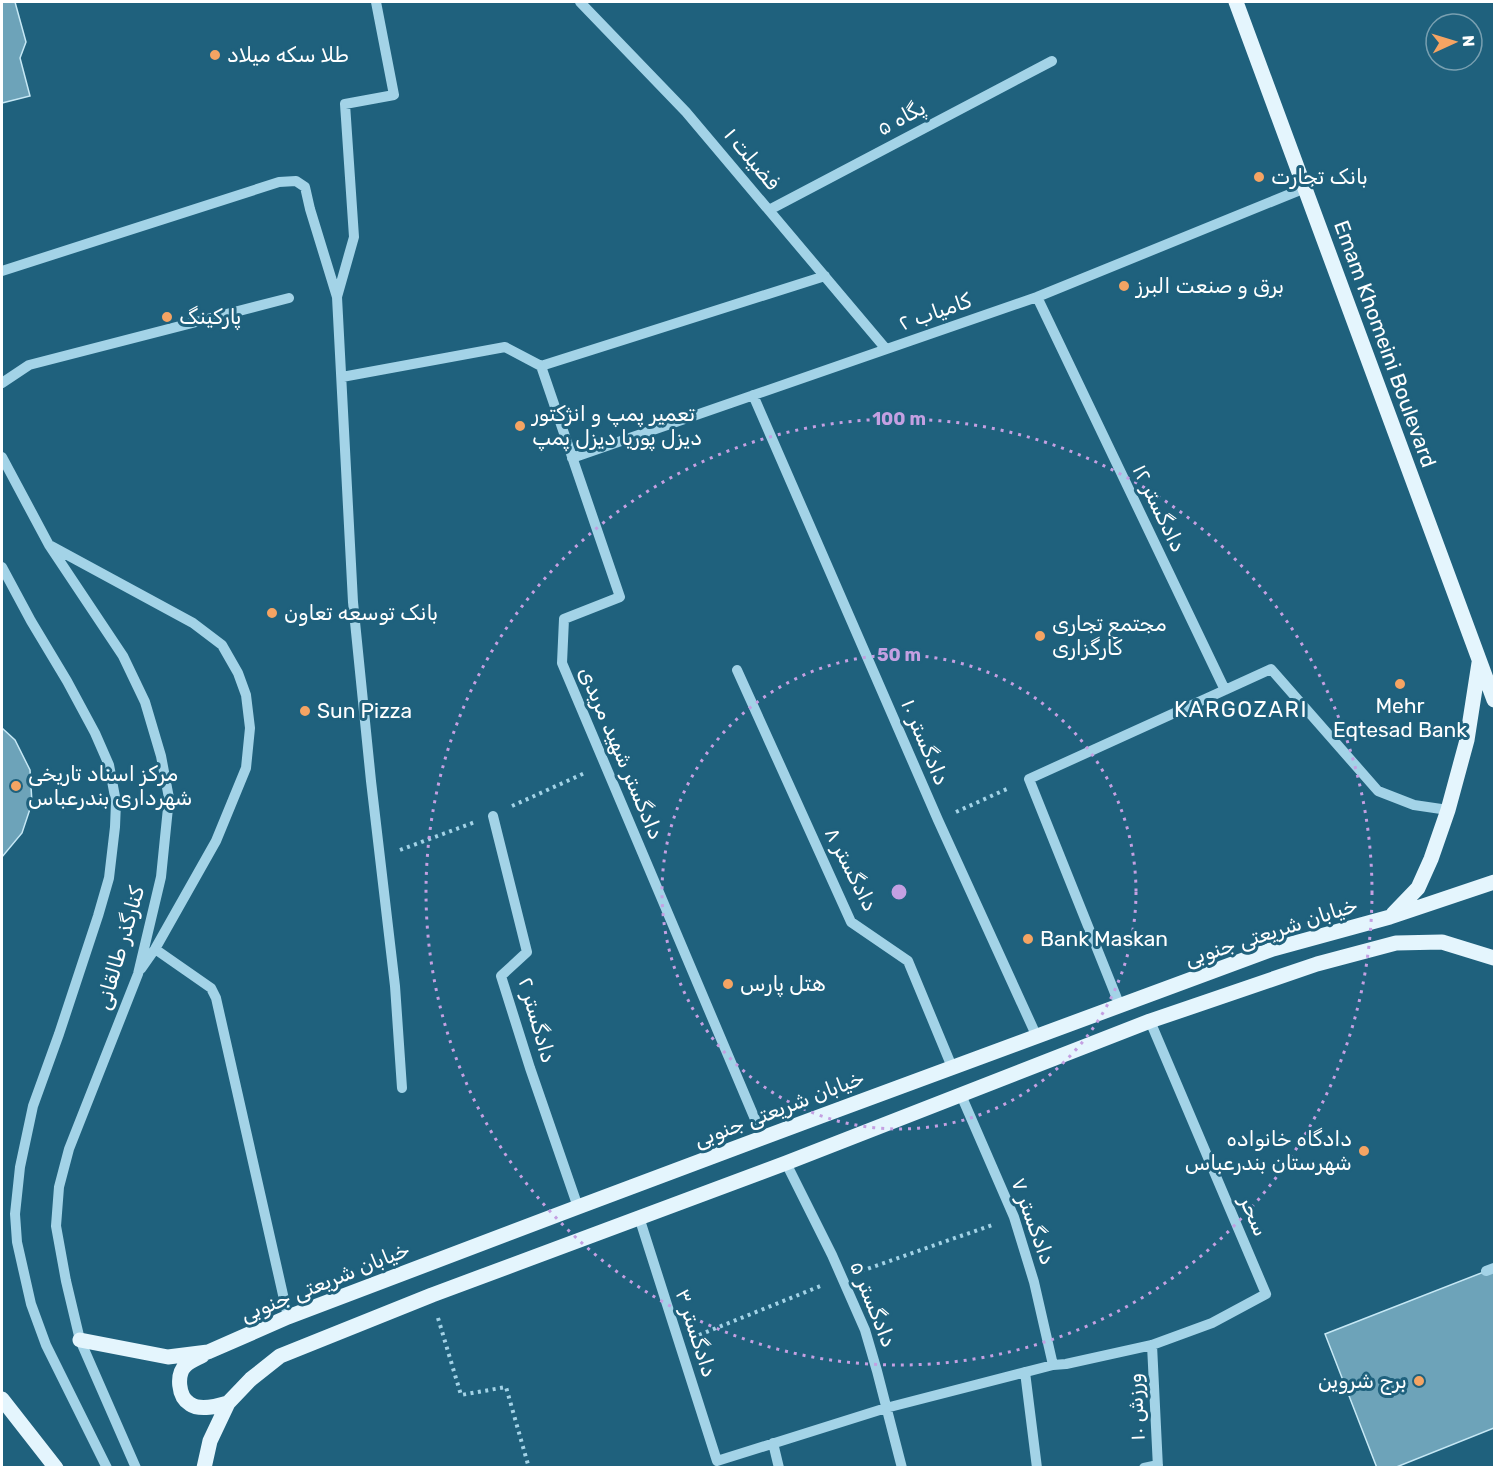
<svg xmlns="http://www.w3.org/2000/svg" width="1496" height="1469" viewBox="0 0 1496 1469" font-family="Rubik,Cairo,sans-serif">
  <rect width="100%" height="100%" fill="#1f617d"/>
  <path fill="#6da3b9" stroke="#c6e8f5" stroke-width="1.5" d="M2 2H15L26 42 20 58 30 96 2 103Z
    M2 728 15 740 30 770 32 803 22 833 2 857Z
    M1494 1268V1428L1394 1468H1377L1325 1334Z"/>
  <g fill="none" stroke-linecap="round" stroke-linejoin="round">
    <path stroke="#a3d3e7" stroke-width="4" stroke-dasharray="3 4.5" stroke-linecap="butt" d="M512 806 587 772
      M956 812 1009 788
      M400 850 475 822
      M861 1271 995 1224
      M438 1318 461 1395 506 1387 529 1468
      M699 1335 823 1285"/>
    <path stroke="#a3d3e7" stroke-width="10" d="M580 2 686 112 886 349
      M769 210 1052 61
      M2 271 279 182 296 181 305 187 310 209 337 297 353 602 371 781 395 986 402 1088
      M337 297 354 237 345 104 394 95 376 2
      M1037 297 1225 690 1271 669 1378 791 1414 805 1448 810
      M541 366 825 276
      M342 377 505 347 541 366 620 597 564 619 562 663 763 1138
      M2 383 29 365 289 298
      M753 395 938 820 1037 1037
      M2 457 49 545 123 656 145 702 161 756 169 798 161 877 138 974 69 1149 59 1187 56 1226 66 1281 80 1340 136 1468
      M572 458 1037 297 1305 188
      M51 546 193 623 222 645 238 673 246 695 250 728 246 768 216 841 155 949 141 969
      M2 567 31 621 67 681 95 733 109 765 116 802 115 827 109 878 98 916 59 1034 33 1106 20 1167 15 1214 17 1242 31 1304 46 1345 107 1468
      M737 670 851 922 908 961 952 1067
      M493 816 527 952 501 976 530 1068 578 1207
      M155 949 211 988 216 998 288 1317
      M1120 1006 1029 779 1225 690
      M961 1095 1014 1217 1034 1282 1053 1365
      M786 1163 832 1255 865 1330 877 1371 902 1468
      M639 1217 717 1461 886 1408 1053 1365 1066 1364 1152 1345 1212 1323 1266 1294 1150 1021
      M1486 1271 1494 1268
      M1152 1345 1158 1468
      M1025 1372 1037 1468
      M773 1443 779 1468
      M1144 1468 1158 1465"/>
    <path stroke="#e4f5fd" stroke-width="15" d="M1236 2 1494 700
      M1393 914 1418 888 1431 859 1448 810 1467 740 1479 663
      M80 1340 168 1357 208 1352 288 1317 578 1207 813 1119 1273 949 1390 917 1494 882
      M203 1355C198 1358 190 1361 186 1365 176 1374 178 1397 190 1404 200 1411 218 1406 228 1403
      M2 1399 56 1468
      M204 1468 210 1441 228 1403 251 1379 280 1356 432 1295 786 1163 1150 1021 1317 964 1396 943 1442 942 1494 958"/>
  </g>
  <g fill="none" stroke="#c4a0e2" stroke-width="3" stroke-dasharray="3 6">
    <circle cx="899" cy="892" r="237"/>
    <circle cx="899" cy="892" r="473"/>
  </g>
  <g fill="#f5a463" stroke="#1f617d" stroke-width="2">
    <circle cx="215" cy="55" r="6"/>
    <circle cx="1259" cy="177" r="6"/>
    <circle cx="1124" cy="286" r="6"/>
    <circle cx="167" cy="317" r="6"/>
    <circle cx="520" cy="426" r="6"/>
    <circle cx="272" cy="613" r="6"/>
    <circle cx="1040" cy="636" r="6"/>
    <circle cx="1400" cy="684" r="6"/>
    <circle cx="305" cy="711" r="6"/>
    <circle cx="16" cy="786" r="6"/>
    <circle cx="1028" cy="939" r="6"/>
    <circle cx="728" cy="984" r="6"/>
    <circle cx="1364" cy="1151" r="6"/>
    <circle cx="1419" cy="1381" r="6"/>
  </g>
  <g text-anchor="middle" stroke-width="6" stroke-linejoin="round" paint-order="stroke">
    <g font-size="21" fill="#fff" stroke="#1f617d" text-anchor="start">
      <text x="227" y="62">طلا سکه میلاد</text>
      <text x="1271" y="184">بانک تجارت</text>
      <text x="1136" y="293">برق و صنعت البرز</text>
      <text x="179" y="324">پارکینگ</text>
      <text x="532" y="421">تعمیر پمپ و انژکتور<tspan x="532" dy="24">دیزل پوریا دیزل پمپ</tspan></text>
      <text x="284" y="620">بانک توسعه تعاون</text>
      <text x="1052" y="631">مجتمع تجاری<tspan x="1052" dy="24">کارگزاری</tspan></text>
      <text x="1400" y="713" text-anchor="middle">Mehr<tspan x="1400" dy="24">Eqtesad Bank</tspan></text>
      <text x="317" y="718">Sun Pizza</text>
      <text x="28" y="781">مرکز اسناد تاریخی<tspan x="28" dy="24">شهرداری بندرعباس</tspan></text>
      <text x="1040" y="946">Bank Maskan</text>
      <text x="740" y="991">هتل پارس</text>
      <text x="1352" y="1146" text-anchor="end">دادگاه خانواده<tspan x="1352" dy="24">شهرستان بندرعباس</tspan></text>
      <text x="1407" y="1388" text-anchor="end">برج شروین</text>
    </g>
    <g font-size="21" fill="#fff" stroke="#1f617d">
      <text transform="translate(901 118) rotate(-28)" y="7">پگاه ۵</text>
      <text transform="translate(752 159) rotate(50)" y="7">فضیلت ۱</text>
      <text transform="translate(935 312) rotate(-19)" y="7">کامیاب ۲</text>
      <text transform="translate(1385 344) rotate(70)" y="7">Emam Khomeini Boulevard</text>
      <text transform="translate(1159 508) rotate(64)" y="7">دادگستر ۱۲</text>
      <text transform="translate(925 742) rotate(67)" y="7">دادگستر ۱۰</text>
      <text transform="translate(621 753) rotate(67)" y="7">دادگستر شهید مریدی</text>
      <text transform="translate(851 869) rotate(63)" y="7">دادگستر ۸</text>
      <text transform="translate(1271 932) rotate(-18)" y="7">خیابان شریعتی جنوبی</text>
      <text transform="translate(120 948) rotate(-74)" y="7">کنارگذر طالقانی</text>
      <text transform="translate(537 1020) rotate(74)" y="7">دادگستر ۲</text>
      <text transform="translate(779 1109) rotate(-21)" y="7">خیابان شریعتی جنوبی</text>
      <text transform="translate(1254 1216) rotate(67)" y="7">سحر</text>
      <text transform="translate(1033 1221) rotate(70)" y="7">دادگستر ۷</text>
      <text transform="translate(325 1282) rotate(-22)" y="7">خیابان شریعتی جنوبی</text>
      <text transform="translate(873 1304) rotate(68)" y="7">دادگستر ۵</text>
      <text transform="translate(696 1333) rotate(72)" y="7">دادگستر ۳</text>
      <text transform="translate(1136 1407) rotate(-93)" y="7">ورزش ۱۰</text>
    </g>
    <g font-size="22" letter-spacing="1.5" fill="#fff" stroke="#1f617d">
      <text x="1241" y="717">KARGOZARI</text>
    </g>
  </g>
  <circle cx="899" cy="892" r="9" fill="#c4a0e2" stroke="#1f617d" stroke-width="3"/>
  <g font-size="18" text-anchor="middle" font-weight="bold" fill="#c4a0e2" stroke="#1f617d" stroke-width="6" stroke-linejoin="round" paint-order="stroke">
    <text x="899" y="425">100 m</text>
    <text x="899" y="661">50 m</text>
  </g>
  <rect width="1496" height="1469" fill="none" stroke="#ffffff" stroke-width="6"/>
  <g transform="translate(1454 42) rotate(86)"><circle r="28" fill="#1f617d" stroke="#79a0b1" stroke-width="1.5"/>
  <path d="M0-4.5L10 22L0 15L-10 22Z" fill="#f5a463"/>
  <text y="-9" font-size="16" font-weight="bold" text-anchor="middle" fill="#ffffff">N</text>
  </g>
</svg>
